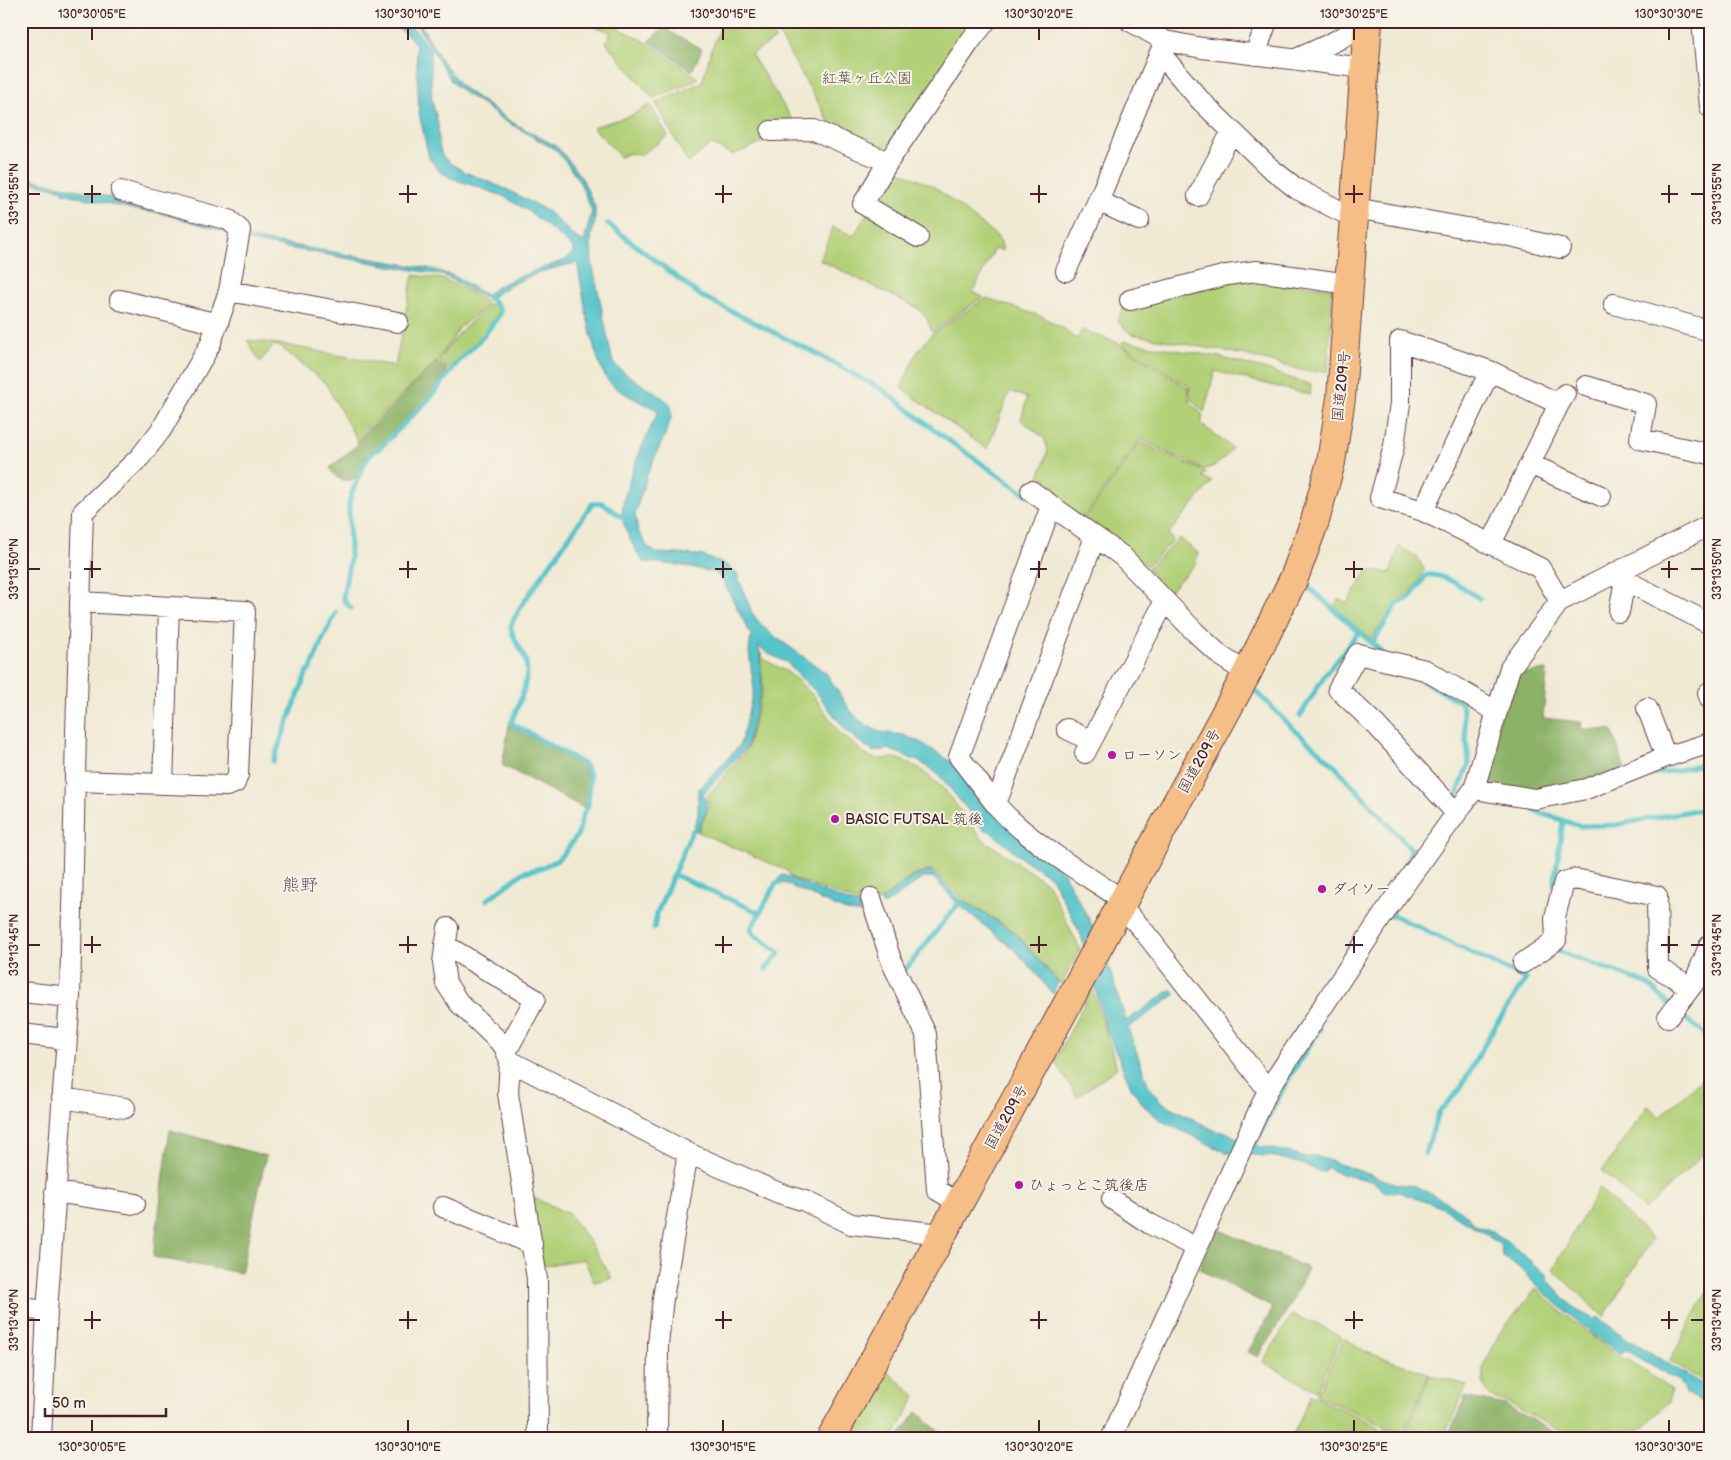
<svg xmlns="http://www.w3.org/2000/svg" width="1731" height="1460" viewBox="0 0 1731 1460" font-family="'Balsamiq Sans','Klee One',sans-serif">
  <rect width="100%" height="100%" fill="#f7f3e8"/>
  <filter id="ink" filterUnits="userSpaceOnUse"><feTurbulence type="fractalNoise" baseFrequency=".02" numOctaves="2"/><feDisplacementMap in="SourceGraphic" scale="10" xChannelSelector="R" yChannelSelector="G"/><feConvolveMatrix kernelMatrix="1 2 1 2 8 2 1 2 1" color-interpolation-filters="sRGB"/></filter>
  <filter id="wash" filterUnits="userSpaceOnUse"><feTurbulence type="fractalNoise" baseFrequency=".0096" numOctaves="4" result="noise"/><feDisplacementMap in="SourceGraphic" scale="20" xChannelSelector="R" yChannelSelector="G"/><feGaussianBlur stdDeviation="1.12" result="paint"/><feColorMatrix in="noise" values="0 0 0 0 0 0 0 0 0 0 0 0 0 0 0 0 0 1.4 0 .05"/><feComposite in="paint" operator="in"/></filter>
  <g filter="url(#wash)">
    <rect width="100%" height="100%" fill="#f0ead4"/>
    <path fill="#b1d077" stroke="#7e7851" d="M605 21 648 43 698 78 686 85 653 98 606 43 611 32 596 27Z
      M723 21H754L776 39 751 54 797 127 733 155 711 144 688 163 656 103 702 82 712 48Z
      M760 21H979L883 150 831 125 779 35Z
      M650 105 668 136 640 155 629 153 620 157 593 127 632 115Z
      M892 168 933 186 998 237 1001 242 1003 251 995 248 973 292 983 297 932 332 927 319 919 309 820 260 833 227 854 236Z
      M413 275 443 279 471 292 488 304 460 327 437 361 356 438 325 383 281 347 274 345 260 362 247 340 280 344 395 366Z
      M1264 278 1333 289 1328 371 1308 372 1245 355 1131 334 1117 321 1124 307 1233 280 1260 283Z
      M986 298 1043 317 1066 330 1073 337 1078 338 1082 330 1116 342 1188 388 1189 401 1203 415 1201 424 1232 448C1225 458 1215 469 1202 469L1140 439 1082 520 1036 486 1048 450 1044 438 1021 420 1027 398 1010 391 987 449 901 388 916 354 931 335Z
      M490 304H493L499 309V312L483 334 448 369 439 361C452 338 470 322 490 304Z
      M1123 341 1219 357 1267 370 1311 385 1310 395 1215 371 1204 412 1191 400 1189 386 1123 345Z
      M1140 442 1207 473 1202 476 1212 482 1168 534 1174 540 1147 566 1084 520Z
      M1180 538 1198 553 1196 563 1167 594 1147 569Z
      M1399 546 1417 557 1424 569C1419 580 1414 593 1401 598L1371 639 1333 606 1340 599 1347 603 1368 570 1390 573Z
      M760 652 765 660 789 673 814 696 839 732 866 755 876 759 897 758 919 768 945 790 981 838 1048 884 1080 949 1061 985 1014 931 968 903 933 871 930 870 912 876 879 901 863 904 790 877 788 871 698 832 709 806 707 796 747 749 763 688Z
      M1092 988 1117 1068 1077 1097 1055 1061Z
      M1702 1079H1710V1147L1645 1210 1602 1171 1648 1106 1660 1117Z
      M1599 1188 1652 1239 1604 1317 1553 1270Z
      M530 1196 569 1214 597 1253 612 1278 594 1282 584 1259 541 1266Z
      M1710 1286V1385L1670 1361Z
      M1536 1289 1568 1317 1621 1358 1629 1360 1671 1390 1669 1402 1630 1439H1571L1566 1434 1510 1404 1491 1397 1483 1384V1368L1499 1334Z
      M1292 1315 1321 1326 1342 1337 1316 1391 1263 1362Z
      M1345 1338 1366 1352 1429 1374 1403 1434 1316 1395Z
      M885 1370 916 1396 893 1439H856L851 1435Z
      M1430 1375 1467 1385 1443 1439H1377L1383 1428 1404 1437Z
      M1311 1395 1380 1427 1374 1439H1291Z"/>
    <path fill="#8cb268" stroke="#6b684a" d="M663 28 702 49 692 71 649 41Z
      M437 362 447 370 432 394 378 448C365 453 362 465 357 477 345 484 336 480 330 468L358 444 357 440Z
      M1547 670 1543 718 1581 722 1582 729 1612 730 1625 769 1535 795 1480 786 1512 675Z
      M509 725 579 762C590 773 590 795 584 808L502 765Z
      M170 1130 266 1156 241 1273 153 1257Z
      M1217 1229 1308 1268 1289 1307 1258 1357 1248 1352 1273 1308 1199 1269Z
      M1465 1397 1505 1405 1566 1439H1447Z
      M917 1412 947 1439H897Z"/>
    <path fill="#56c4cb" stroke="#50727b" d="M388 21H404L417 32 430 50 432 101 438 123 439 145 442 155 450 163 463 171 508 190 549 212 574 236 584 242 592 211 580 183 568 165 556 150 500 118 484 105 464 93 452 82 414 21H419L441 60 462 87 510 121 556 146 562 152 583 180 595 207V221L591 238 592 262 613 363C630 380 653 388 671 405V418L668 428 647 475 635 514 638 531 647 546 656 553 700 555 727 565 737 574 752 613 759 622 769 632 826 673 849 709 858 719 868 726 880 732 903 735 920 742 963 769 1063 872 1091 923 1108 964 1126 1021 1172 989 1176 994 1128 1028 1148 1084 1160 1101 1215 1131 1226 1132 1240 1140H1257L1258 1146 1297 1154 1301 1157 1308 1158 1313 1155 1397 1184 1415 1186 1442 1199 1468 1216C1471 1227 1484 1226 1493 1232 1513 1244 1529 1261 1547 1275L1548 1280 1576 1310 1594 1319 1597 1317 1626 1338 1710 1389V1406L1685 1393 1679 1381 1628 1351 1625 1350 1621 1354 1593 1335 1589 1329 1585 1328 1539 1288 1518 1267 1502 1255 1500 1244 1489 1237 1488 1235 1440 1207 1396 1191 1392 1193 1383 1191C1374 1178 1359 1179 1344 1175 1338 1173 1332 1170 1326 1167L1325 1171 1321 1172 1299 1163 1276 1157 1225 1152 1160 1120 1144 1106 1131 1087 1106 1029 1081 935 1051 877 1023 859 988 830H984L939 775 920 762 888 749 873 752 847 732 816 692 792 669 788 663 767 653 759 646 762 686 746 748 704 793 703 795C712 806 702 820 698 831H692L698 816V790L740 745 754 689 749 652 751 635 723 581 714 572 678 565 643 562C635 549 627 536 623 521 617 498 647 435 658 412L656 409C645 404 621 393 612 385 593 370 583 289 577 263 547 268 512 281 488 300L453 280 442 275 248 241 217 229 160 213 141 211 63 193V190L21 180V177L114 198 224 226 245 237 432 269 454 276 486 295C504 279 545 268 568 259V257L573 253V247L530 212 503 196 451 178 439 171 429 158 419 113 416 45 409 36Z
      M931 871 960 899 1014 932 1058 982 1053 994 1018 953 958 904 933 877H924L883 906 880 901 912 877Z
      M783 875 846 901 860 905V914L843 910 784 883 780 885 776 883 781 876Z"/>
    <g fill="none" stroke-linecap="round" stroke-linejoin="round">
      <path stroke="#56c4cb" stroke-width="5" d="M608 224 701 296 813 352 883 390 945 438 1027 495
        M1307 586 1382 652
        M351 608 345 602 343 597 350 559 349 504 351 495 365 462 373 452 379 449 432 396 457 363 483 337 500 314V309L490 298
        M1372 644 1397 604 1410 598 1426 575C1445 573 1465 589 1480 599
        M1412 675 1462 703 1469 763 1456 798
        M1256 691 1287 723 1331 762 1411 849 1409 859 1396 879
        M1300 716 1325 675 1359 632
        M273 761 307 672 311 668 321 643 336 612
        M1649 774 1675 771 1710 762
        M1534 811 1580 826 1616 825 1690 811 1710 809
        M675 875 760 913 751 929 754 934 780 953 766 969
        M1554 885 1563 821
        M487 900 524 872 541 868 557 860 566 851 578 834 583 814 588 807 590 777 585 765 511 723C518 705 530 682 526 662 524 652 510 636 511 626 512 619 519 613 521 606L592 504 602 503 626 520
        M760 913 776 883
        M1391 916V914L1526 979 1492 1031 1460 1089 1439 1112 1425 1154
        M654 928 657 913 692 831
        M1551 951H1558L1648 984 1671 1006
        M906 969 958 904
        M1677 1012 1710 1038
        M1257 1140 1289 1078 1320 1029"/>
    </g>
  </g>
  <g filter="url(#ink)">
    <g fill="none" stroke-linecap="round" stroke-linejoin="round">
      <g stroke="#633d44" stroke-width="22">
        <path id="minor" d="M1130 21 1165 41 1202 48 1364 68
          M1702 21 1710 107
          M1160 53 1200 100 1269 167 1297 189 1354 218
          M1255 55 1267 21
          M1296 59C1321 48 1346 38 1367 21
          M771 131 814 130 888 162
          M1198 196 1232 131
          M1098 201 1139 220
          M1355 208 1506 235 1560 248
          M918 237 863 204 888 162 971 40 986 21
          M1066 271 1101 194 1164 43
          M229 291 398 322
          M120 300 218 324
          M1130 300 1227 275 1256 271 1349 284
          M1614 304 1710 331
          M1586 386 1646 404 1640 439 1710 454
          M1559 404 1490 371 1423 511 1540 568 1560 601
          M1530 464 1601 496
          M1031 491 1122 556 1195 632 1222 657 1247 673
          M1051 506 959 757C972 773 984 790 997 806 1030 843 1083 873 1124 901
          M1423 511 1380 498 1394 446 1400 403V341L1490 371
          M1491 544 1559 404 1565 394
          M1613 574 1710 624
          M1619 612 1625 580
          M1710 692 1708 693 1710 699
          M1647 708 1666 757
          M1067 729 1091 741
          M1085 753 1165 601
          M75 781 227 786 235 783 238 775 245 611 80 602
          M163 784 169 607
          M1474 789 1535 799 1586 789 1666 757 1710 743
          M996 804 1095 537
          M1456 813 1376 725 1338 689 1358 654 1425 670 1497 712
          M871 898 892 963 926 1034 937 1190 959 1203
          M1121 906 1142 929 1268 1090
          M448 928 443 962 446 983 459 1003 504 1046 510 1061 508 1093 537 1279 538 1439
          M445 945 535 999 506 1052
          M1523 963 1556 940 1555 917 1564 882 1575 879 1657 896 1658 968 1691 987
          M21 992 70 997
          M1668 1017 1694 983 1710 944
          M21 1034 66 1039
          M510 1061 688 1153 779 1193 805 1201 851 1224 942 1234
          M62 1098 125 1108
          M55 1192 135 1204
          M1112 1199 1150 1224 1197 1248
          M443 1207 532 1244
          M21 1308 47 1311
          M41 1439 47 1311 70 997 76 733 83 512 140 457 161 430 210 345 229 291 240 230 229 220 121 191
          M657 1439 658 1344 663 1298 688 1153
          M1111 1439 1268 1090 1389 906 1474 789 1510 668 1560 601 1710 525"/>
      </g>
      <g stroke="#633d44" stroke-width="30">
        <path id="highway" d="M831 1439 1247 673 1294 578 1315 521 1331 462 1341 398 1368 21"/>
      </g>
      <use href="#minor" stroke="#fff" stroke-width="20"/>
      <use href="#highway" stroke="#f6be87" stroke-width="28"/>
    </g>
  </g>
  <path fill="none" stroke="#4a1f2b" stroke-width="2" d="M92 28V40M408 28V40M723 28V40M1039 28V40M1354 28V40M1669 28V40M92 185V203M408 185V203M723 185V203M1039 185V203M1354 185V203M1669 185V203M28 194H40M84 194H101M399 194H417M715 194H732M1030 194H1047M1345 194H1363M1661 194H1678M1691 194H1704M92 561V578M408 561V578M723 561V578M1039 561V578M1354 561V578M1669 561V578M28 569H40M84 569H101M399 569H417M715 569H732M1030 569H1047M1345 569H1363M1661 569H1678M1691 569H1704M92 936V953M408 936V953M723 936V953M1039 936V953M1354 936V953M1669 936V953M28 945H40M84 945H101M399 945H417M715 945H732M1030 945H1047M1345 945H1363M1661 945H1678M1691 945H1704M92 1311V1329M408 1311V1329M723 1311V1329M1039 1311V1329M1354 1311V1329M1669 1311V1329M28 1320H40M84 1320H101M399 1320H417M715 1320H732M1030 1320H1047M1345 1320H1363M1661 1320H1678M1691 1320H1704M92 1420V1432M408 1420V1432M723 1420V1432M1039 1420V1432M1354 1420V1432M1669 1420V1432"/>
  <g fill="#b5179e" stroke="#f7f3e8" stroke-width="2">
    <circle cx="1112" cy="755" r="5"/>
    <circle cx="835" cy="819" r="5"/>
    <circle cx="1322" cy="889" r="5"/>
    <circle cx="1019" cy="1185" r="5"/>
  </g>
  <g text-anchor="middle" stroke-width="4" stroke-linejoin="round" paint-order="stroke">
    <g font-size="15" fill="#644b3e" stroke="#f7f3e8">
      <text x="867" y="83">紅葉ヶ丘公園</text>
    </g>
    <g font-size="15" fill="#4a1f2b" stroke="#f7f3e8">
      <text transform="translate(1341 386) rotate(-84)" y="5">国道209号</text>
      <text transform="translate(1199 761) rotate(-61)" y="5">国道209号</text>
      <text transform="translate(1006 1117) rotate(-61)" y="5">国道209号</text>
    </g>
    <g font-size="15" fill="#4a1f2b" stroke="#f7f3e8" text-anchor="start">
      <text x="1122" y="760">ローソン</text>
      <text x="845" y="824">BASIC FUTSAL 筑後</text>
      <text x="1332" y="894">ダイソー</text>
      <text x="1029" y="1190">ひょっとこ筑後店</text>
    </g>
    <g font-size="18" fill="#724e67" stroke="#f7f3e8">
      <text x="300" y="891">熊野</text>
    </g>
  </g>
  <rect width="1731" height="1460" fill="none" stroke="#f7f3e8" stroke-width="55"/>
  <path d="M45 1408v8h121v-8" fill="none" stroke="#4a1f2b" stroke-width="2.5"/>
  <text x="52" y="1408" font-size="15" fill="#4a1f2b" stroke="#f7f3e8" stroke-width="4" paint-order="stroke">50 m</text>
  <rect x="28" y="28" width="1676" height="1404" fill="none" stroke="#4a1f2b" stroke-width="2"/>
  <g font-size="12" text-anchor="middle" fill="#4a1f2b">
    <text x="92" y="18">130°30'05"E</text>
    <text x="408" y="18">130°30'10"E</text>
    <text x="723" y="18">130°30'15"E</text>
    <text x="1039" y="18">130°30'20"E</text>
    <text x="1354" y="18">130°30'25"E</text>
    <text x="1669" y="18">130°30'30"E</text>
    <text transform="translate(14 194) rotate(-90)" y="4">33°13'55"N</text>
    <text transform="translate(1717 194) rotate(-90)" y="4">33°13'55"N</text>
    <text transform="translate(14 569) rotate(-90)" y="4">33°13'50"N</text>
    <text transform="translate(1717 569) rotate(-90)" y="4">33°13'50"N</text>
    <text transform="translate(14 945) rotate(-90)" y="4">33°13'45"N</text>
    <text transform="translate(1717 945) rotate(-90)" y="4">33°13'45"N</text>
    <text transform="translate(14 1320) rotate(-90)" y="4">33°13'40"N</text>
    <text transform="translate(1717 1320) rotate(-90)" y="4">33°13'40"N</text>
    <text x="92" y="1451">130°30'05"E</text>
    <text x="408" y="1451">130°30'10"E</text>
    <text x="723" y="1451">130°30'15"E</text>
    <text x="1039" y="1451">130°30'20"E</text>
    <text x="1354" y="1451">130°30'25"E</text>
    <text x="1669" y="1451">130°30'30"E</text>
  </g>
</svg>
